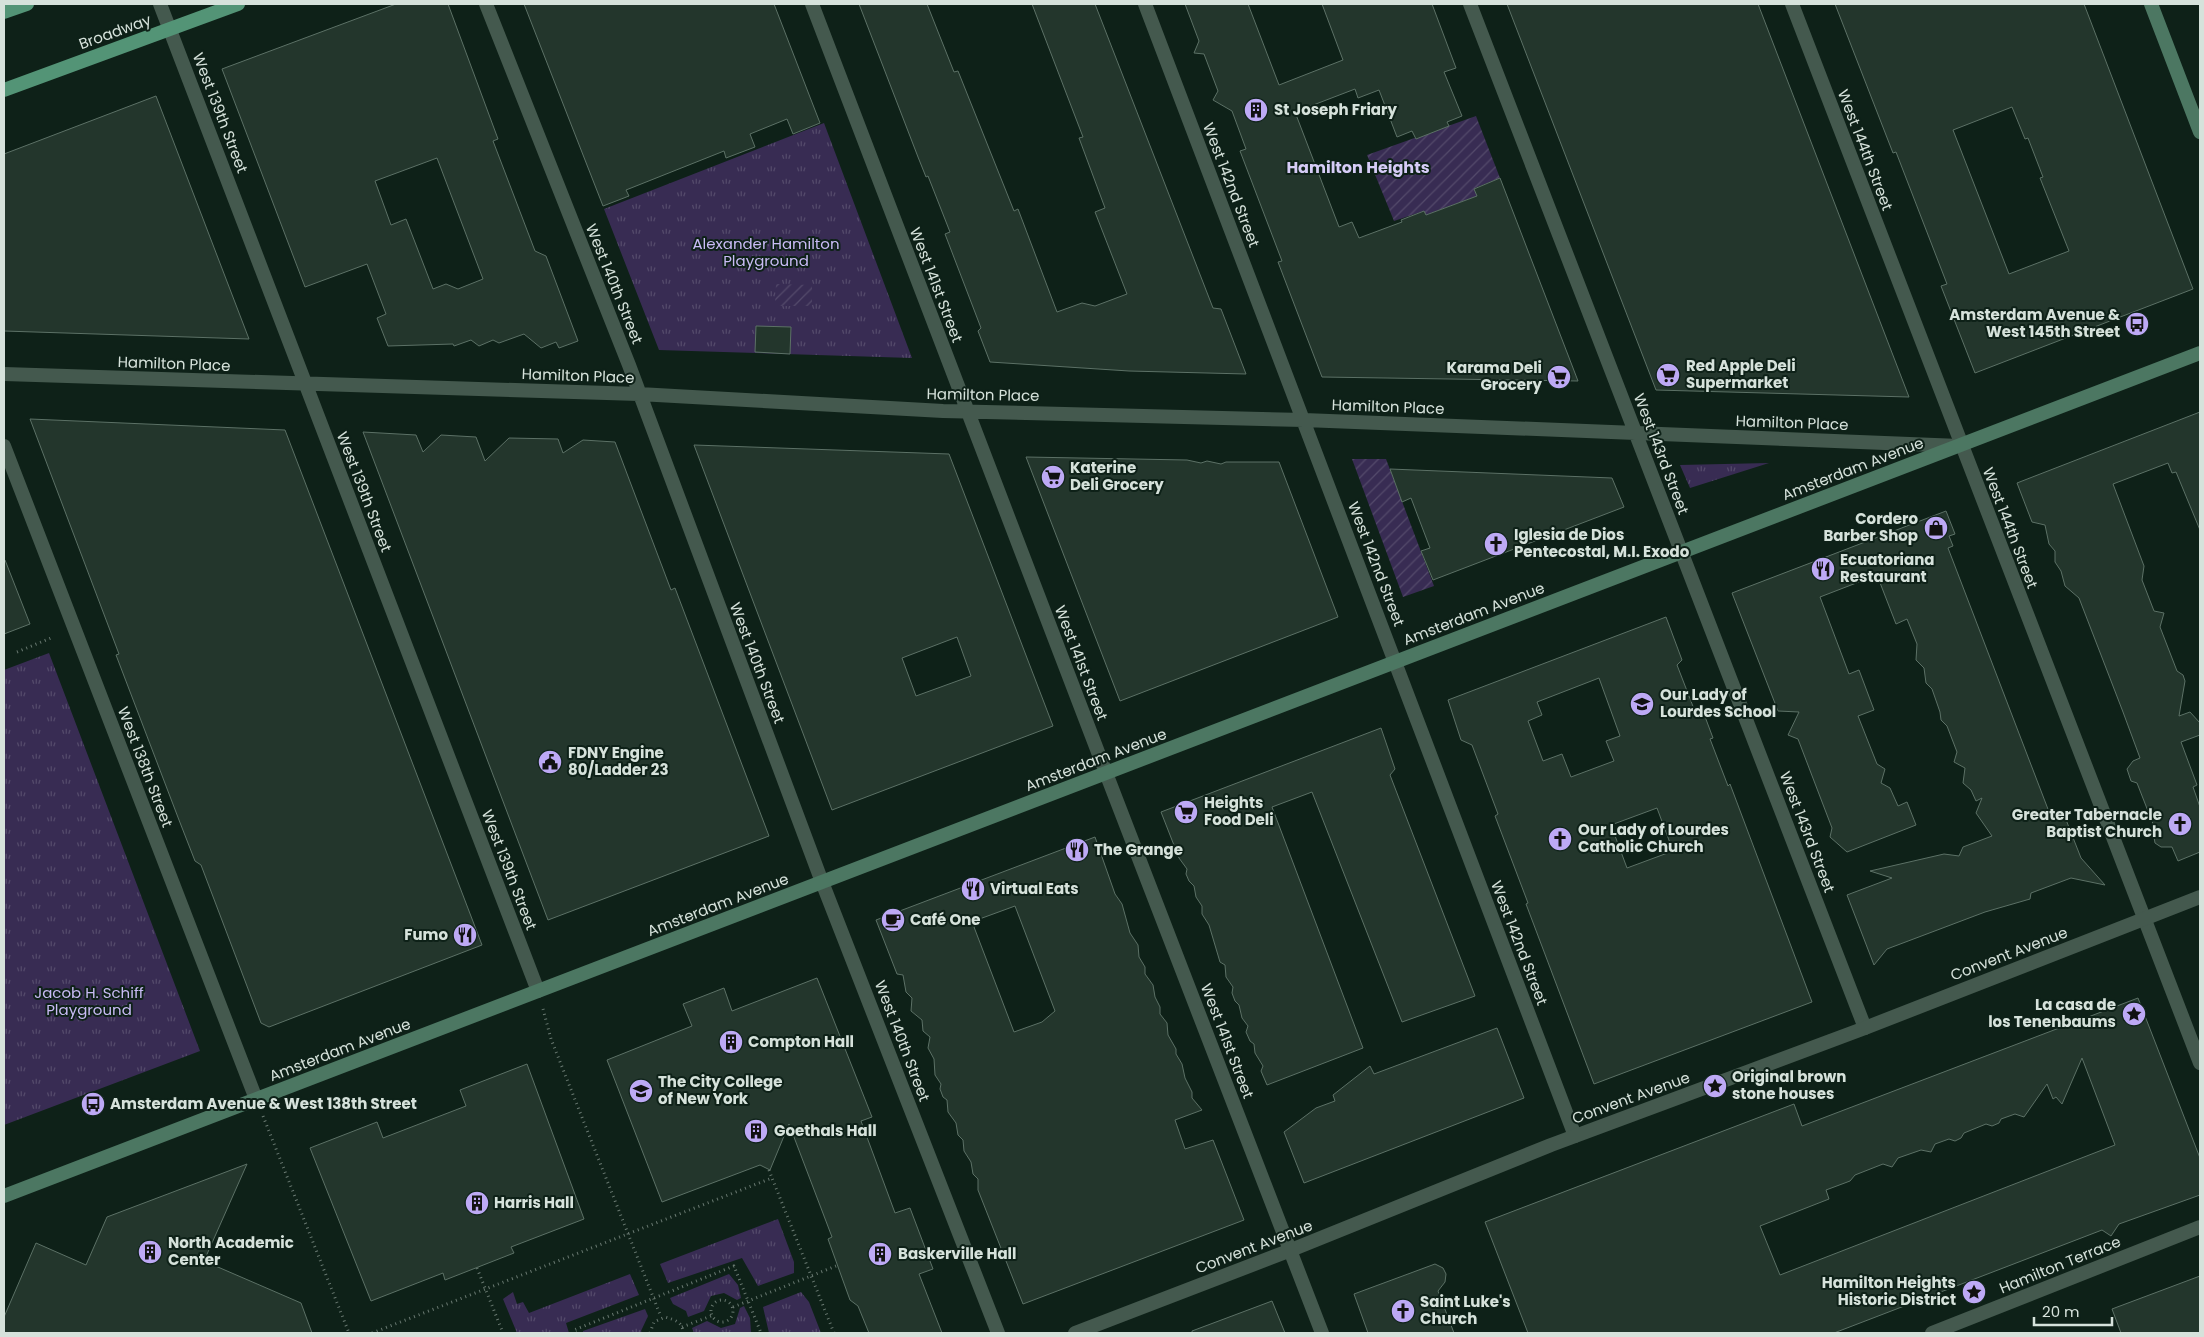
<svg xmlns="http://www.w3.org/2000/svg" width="2204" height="1337" viewBox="0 0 2204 1337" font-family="Poppins,sans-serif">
  <defs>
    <pattern id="park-tufts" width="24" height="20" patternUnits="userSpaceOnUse" patternTransform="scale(1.25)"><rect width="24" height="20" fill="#382c53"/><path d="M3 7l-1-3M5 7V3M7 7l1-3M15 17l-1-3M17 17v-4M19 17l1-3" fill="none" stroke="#544a6b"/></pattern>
    <pattern id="garden-furrows" width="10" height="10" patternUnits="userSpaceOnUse" patternTransform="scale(1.25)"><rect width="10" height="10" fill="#382c53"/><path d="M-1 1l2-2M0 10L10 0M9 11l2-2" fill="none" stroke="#544a6b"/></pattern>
  </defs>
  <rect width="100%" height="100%" fill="#0e2118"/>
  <path fill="url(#park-tufts)" d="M824 123 912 358 659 350 604 209Z
    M1769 463 1690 488 1680 465Z
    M49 653 200 1051 4 1125V670Z
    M778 1219 794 1262V1273L758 1286 742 1258 668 1283 660 1264Z
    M630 1274 639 1295 566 1323 569 1333H517L503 1299 513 1292 517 1304 523 1302 529 1313Z
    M729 1274 738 1285 741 1298 737 1300 724 1293 711 1296 704 1311 688 1317 686 1311 673 1304 670 1298Z
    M801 1292 809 1302 821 1333H769L763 1307Z
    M744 1306 750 1318 751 1332 694 1333 692 1328 707 1321 721 1328 735 1324 740 1308Z
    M645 1309 648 1316 641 1331 642 1333H583V1331Z"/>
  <path fill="url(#garden-furrows)" d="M1476 116 1500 178 1475 188 1477 196 1431 213 1427 219 1424 211 1394 221 1367 155Z
    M776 284 812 285V306H775Z
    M1352 459H1386L1434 586 1403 597Z"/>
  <path fill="#23362c" stroke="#5c7166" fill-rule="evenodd" d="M396 4H448L498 139 493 141 535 251 546 256 578 341 559 348 556 342 541 348 524 334 499 343 493 340 479 346 471 340 454 346 453 344 388 346 377 318 386 314 367 264 305 287 222 69ZM437 158 483 279 458 289 446 284 433 289 406 219 391 225 375 181Z
    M524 4H774L820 123 793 134 787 119 750 134 755 147 726 158 724 151 626 190 629 196 603 206Z
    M859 4H927L954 72 958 71 1014 211 1018 209 1057 312 1082 303 1095 306 1127 294 1095 212 1105 208 1079 138 1083 137 1032 4H1095L1213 308 1221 309 1246 374 1129 371 990 362 978 331 981 328 945 234 950 232 928 176 926 177 918 157Z
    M1185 4H1248L1279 85 1343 60 1322 4H1432L1456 68 1444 72 1462 116 1447 122 1449 126 1416 139 1412 131 1397 137 1379 90 1358 98 1355 89 1295 112 1339 227 1352 222 1359 238 1402 222 1401 220 1424 211 1426 215 1477 196 1474 189 1500 178 1578 381 1322 377 1278 262 1282 261 1240 151 1246 149 1232 111 1213 100 1218 91 1204 54 1194 53 1199 41Z
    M1507 4H1758L1909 397 1656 390Z
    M1835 4H2084L2193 289 1975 373 1941 286 1947 284 1896 152 1893 153ZM2012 107 2025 139 2028 138 2043 177 2040 178 2069 251 2009 274 1953 130Z
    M156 96 249 339 4 331V154Z
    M756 326 791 327 790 354 755 352Z
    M2200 412V530L2176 472 2172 473 2168 463 2113 484 2144 566 2142 580 2154 611 2164 613 2160 627 2177 671 2183 675 2185 681 2179 716 2190 712 2200 723V735L2181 742 2197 785 2193 787 2200 807V852L2178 861 2172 847H2161L2155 843 2154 837 2155 829 2137 783 2131 781 2127 769 2133 761 2140 758 2123 712 2079 598 2065 586 2061 571 2055 562V551L2049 544 2045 525 2032 522 2017 483Z
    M30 419 285 430 482 945 269 1027 261 1023 201 865 195 861 179 820 116 655 119 654Z
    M363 432 416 435 423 452 441 435 476 437 485 461 509 438 558 439 563 453 583 440 615 442 671 590 675 588 769 836 548 920Z
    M694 445 949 454 1053 726 832 810ZM957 637 971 676 916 696 902 658Z
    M1026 457 1187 460 1201 463 1207 461 1221 464 1226 462H1279L1338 617 1120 701Z
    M1390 469 1612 478 1624 507 1433 580 1421 551 1430 548 1411 498 1402 502Z
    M1946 511 1955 534 1949 536 1953 546 1948 548 2051 817 2063 812 2081 858 2105 885 2071 878 2031 893 2030 899 1985 912 1887 949 1874 965 1847 895 1892 878 1870 871 1944 854 1959 856 1963 847 1992 836 1976 813 1982 798 1976 801 1971 790 1963 783 1965 768 1954 762 1957 752 1947 726 1941 720 1940 712 1932 689 1926 683 1924 668 1916 660 1917 644 1907 619 1896 624 1877 575 1820 597 1849 674 1859 670 1874 710 1858 716 1877 764 1885 769 1881 783 1890 788 1898 806 1907 802 1916 825 1847 852 1830 837 1832 828 1798 739 1788 735 1799 712 1778 711 1732 593Z
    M5 560 30 624 4 634V561Z
    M1666 617 1682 660 1677 665 1694 709 1701 706 1713 738 1710 739 1728 786 1730 784 1812 1002 1594 1084 1526 904 1528 903 1495 816 1498 814 1472 745 1461 740 1448 700ZM1599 678 1620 736 1606 741 1614 761 1571 777 1562 754 1543 761 1528 721 1542 715 1537 702ZM1657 808 1673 851 1627 868 1611 825Z
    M1381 728 1395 769 1390 775 1475 996 1402 1022 1312 792 1272 807 1363 1048 1267 1085 1261 1071 1263 1066 1255 1053 1254 1044 1250 1041 1246 1032 1248 1026 1242 1018 1239 1005 1235 1001 1232 993 1233 987 1226 977 1225 965 1220 962 1209 925 1202 914V906L1196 897 1194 886 1189 881 1186 874 1187 869 1179 858 1161 812Z
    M1095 837 1115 894 1122 904 1130 933 1138 945 1139 957 1145 967V974L1153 985 1155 997 1160 1007V1014L1167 1023 1168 1035 1176 1049V1054L1182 1064 1185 1078 1192 1092V1098L1202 1110 1175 1120 1185 1149 1213 1140 1244 1220 1023 1304 978 1190V1179L973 1174 971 1162 964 1151 963 1140 958 1135 956 1123 948 1112 947 1100 943 1097 940 1089 941 1084 935 1075 934 1059 928 1048 930 1037 923 1031 922 1020 911 1011 912 998 906 992 903 975 897 974 876 920ZM1015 906 1055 1011 1042 1022 1014 1032 974 927 976 926 974 921Z
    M817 978 872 1117 861 1121 895 1213 910 1208 933 1269 919 1274 942 1333H869L858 1306 850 1300 828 1239 832 1237 789 1124 770 1170 760 1165 662 1202 607 1060 692 1026 683 1004 724 988 732 1011Z
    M2138 998 2200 1158V1195L2119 1224 2111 1236 2102 1230 1834 1333H1528L1485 1222 1794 1104 1802 1126ZM2082 1058 2115 1145 1780 1275 1760 1226 1829 1199 1826 1190 1850 1181 1855 1175 1883 1164 1892 1167 1898 1158 1921 1150 1931 1152 1935 1144 1949 1139 1955 1141 1961 1138 1964 1133 1986 1124 1992 1126 1999 1123 2001 1119 2015 1114 2024 1117 2047 1084 2053 1099 2056 1097 2062 1104Z
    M1497 1028 1524 1098 1304 1183 1284 1132 1316 1108 1335 1101 1333 1095 1370 1066 1374 1074Z
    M527 1064 584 1219 511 1247 514 1253 445 1280 443 1273 371 1301 310 1148 377 1122 383 1138 466 1106 460 1090Z
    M247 1164 204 1261 301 1303 312 1333H4V1317L36 1243 86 1265 107 1217Z
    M1435 1264 1443 1268 1446 1274 1445 1282 1438 1291 1454 1333H1368L1354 1294Z
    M2200 1276V1333H2121L2112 1309Z
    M1272 1301 1285 1333H1192V1331Z"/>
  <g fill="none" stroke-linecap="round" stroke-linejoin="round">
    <path stroke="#697971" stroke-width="3" stroke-dasharray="1 4" stroke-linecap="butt" d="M17 652 51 638
      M543 1009 551 1039 661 1317
      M263 1116 349 1333
      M769 1170 772 1178
      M477 1268 503 1333
      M711 1311a11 11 0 1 1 22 0a11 11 0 1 1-22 0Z
      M733 1307 836 1266
      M682 1327 711 1316
      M372 1333 772 1178 834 1333
      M576 1333 574 1330 734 1266 761 1333
      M650 1333 654 1322 665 1317C675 1320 683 1322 683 1333"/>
    <path stroke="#44594e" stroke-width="14" d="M1636 433 1960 446"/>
    <path stroke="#44594e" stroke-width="14" d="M160 4 538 991
      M486 4 629 365 822 882 998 1333
      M812 4 1106 773
      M1145 4 1575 1136
      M1470 4 1865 1028
      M1792 4 2200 1063
      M4 374 639 394 943 411 1304 420 1636 433
      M4 446 256 1099
      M1932 1333 2200 1227"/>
    <path stroke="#44594e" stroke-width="14" d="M1106 773 1322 1333
      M1075 1333 1291 1250 1551 1145 1865 1028 2200 897"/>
    <path stroke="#4c7762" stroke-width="14" d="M2151 4 2200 132
      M4 1196 2200 353"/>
    <path stroke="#539476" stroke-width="14" d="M4 12 27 4
      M4 90 238 4"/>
  </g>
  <defs>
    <g id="building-disc" transform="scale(1.25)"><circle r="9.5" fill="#bda9f5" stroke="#0e2118"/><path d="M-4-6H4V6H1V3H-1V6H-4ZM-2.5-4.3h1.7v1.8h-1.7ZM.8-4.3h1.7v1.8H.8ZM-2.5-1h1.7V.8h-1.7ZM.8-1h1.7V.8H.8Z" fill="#111"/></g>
    <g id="bus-disc" transform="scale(1.25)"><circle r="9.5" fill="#bda9f5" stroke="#0e2118"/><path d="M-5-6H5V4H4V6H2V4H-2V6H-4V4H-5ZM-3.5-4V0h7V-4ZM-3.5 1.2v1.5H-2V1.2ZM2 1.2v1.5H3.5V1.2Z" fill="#111"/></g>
    <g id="supermarket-disc" transform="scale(1.25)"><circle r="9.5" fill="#bda9f5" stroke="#0e2118"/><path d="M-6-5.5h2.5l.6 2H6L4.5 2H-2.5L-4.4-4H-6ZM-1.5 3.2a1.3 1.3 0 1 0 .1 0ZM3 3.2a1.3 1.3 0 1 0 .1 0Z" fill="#111"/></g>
    <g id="shop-disc" transform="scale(1.25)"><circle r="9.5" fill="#bda9f5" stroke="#0e2118"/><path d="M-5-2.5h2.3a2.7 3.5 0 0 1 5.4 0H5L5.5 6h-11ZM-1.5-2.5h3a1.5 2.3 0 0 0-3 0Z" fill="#111"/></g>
    <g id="church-disc" transform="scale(1.25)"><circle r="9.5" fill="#bda9f5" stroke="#0e2118"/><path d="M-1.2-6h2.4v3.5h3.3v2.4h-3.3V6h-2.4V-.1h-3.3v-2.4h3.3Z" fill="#111"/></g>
    <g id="restaurant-disc" transform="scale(1.25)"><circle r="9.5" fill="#bda9f5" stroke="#0e2118"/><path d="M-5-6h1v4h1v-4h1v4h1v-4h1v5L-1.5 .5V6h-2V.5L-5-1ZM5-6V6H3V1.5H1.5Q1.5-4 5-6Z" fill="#111"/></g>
    <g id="school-disc" transform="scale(1.25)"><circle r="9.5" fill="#bda9f5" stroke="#0e2118"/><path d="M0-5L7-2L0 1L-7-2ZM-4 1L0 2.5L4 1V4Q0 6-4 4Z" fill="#111"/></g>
    <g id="civic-disc" transform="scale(1.25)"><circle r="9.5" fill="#bda9f5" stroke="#0e2118"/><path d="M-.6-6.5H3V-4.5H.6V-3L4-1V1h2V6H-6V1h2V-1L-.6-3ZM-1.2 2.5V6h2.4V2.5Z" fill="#111"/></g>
    <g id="cafe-disc" transform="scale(1.25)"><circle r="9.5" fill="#bda9f5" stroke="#0e2118"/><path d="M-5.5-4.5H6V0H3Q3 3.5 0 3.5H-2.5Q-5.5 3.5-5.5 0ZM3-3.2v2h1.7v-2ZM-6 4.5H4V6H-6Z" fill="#111"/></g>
    <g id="sight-disc" transform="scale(1.25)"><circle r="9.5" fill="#bda9f5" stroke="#0e2118"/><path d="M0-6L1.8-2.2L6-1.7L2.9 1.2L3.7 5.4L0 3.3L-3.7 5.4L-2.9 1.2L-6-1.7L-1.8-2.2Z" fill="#111"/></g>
    <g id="university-disc" transform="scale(1.25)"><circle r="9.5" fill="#bda9f5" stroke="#0e2118"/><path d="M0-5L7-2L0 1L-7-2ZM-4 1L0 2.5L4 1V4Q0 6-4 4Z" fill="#111"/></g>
  </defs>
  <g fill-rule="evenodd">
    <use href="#building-disc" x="1256" y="110"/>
    <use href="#bus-disc" x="2137" y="324"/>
    <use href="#supermarket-disc" x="1668" y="375"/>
    <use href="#supermarket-disc" x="1559" y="377"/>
    <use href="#supermarket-disc" x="1053" y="477"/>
    <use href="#shop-disc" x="1936" y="528"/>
    <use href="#church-disc" x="1496" y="544"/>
    <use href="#restaurant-disc" x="1823" y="569"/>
    <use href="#school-disc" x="1642" y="704"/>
    <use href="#civic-disc" x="550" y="762"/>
    <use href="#supermarket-disc" x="1186" y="812"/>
    <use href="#church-disc" x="2180" y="824"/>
    <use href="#church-disc" x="1560" y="839"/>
    <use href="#restaurant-disc" x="1077" y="850"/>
    <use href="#restaurant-disc" x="973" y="889"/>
    <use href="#cafe-disc" x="893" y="920"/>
    <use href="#restaurant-disc" x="465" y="935"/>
    <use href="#sight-disc" x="2134" y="1014"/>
    <use href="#building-disc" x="731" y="1042"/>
    <use href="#sight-disc" x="1715" y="1086"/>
    <use href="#university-disc" x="641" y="1091"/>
    <use href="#bus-disc" x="93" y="1104"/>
    <use href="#building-disc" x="756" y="1131"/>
    <use href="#building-disc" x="477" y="1203"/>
    <use href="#building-disc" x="150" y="1252"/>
    <use href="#building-disc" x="880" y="1254"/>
    <use href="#sight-disc" x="1974" y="1292"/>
    <use href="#church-disc" x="1403" y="1311"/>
  </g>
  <g text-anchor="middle" stroke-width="4" stroke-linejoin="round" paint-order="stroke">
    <g font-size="15" fill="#d6e2db" stroke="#0e2118">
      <text transform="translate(115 32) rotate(-20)" y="5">Broadway</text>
      <text transform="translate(220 113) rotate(69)" y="5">West 139th Street</text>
      <text transform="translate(1865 150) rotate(69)" y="5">West 144th Street</text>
      <text transform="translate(1231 185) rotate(69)" y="5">West 142nd Street</text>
      <text transform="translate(614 284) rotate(68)" y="5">West 140th Street</text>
      <text transform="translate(936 285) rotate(69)" y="5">West 141st Street</text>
      <text transform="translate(174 364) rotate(2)" y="5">Hamilton Place</text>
      <text transform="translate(578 376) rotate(2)" y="5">Hamilton Place</text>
      <text transform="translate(983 395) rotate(1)" y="5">Hamilton Place</text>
      <text transform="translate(1388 407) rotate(2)" y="5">Hamilton Place</text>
      <text transform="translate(1792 423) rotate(2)" y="5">Hamilton Place</text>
      <text transform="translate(1661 454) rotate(69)" y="5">West 143rd Street</text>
      <text transform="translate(1853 469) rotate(-21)" y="5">Amsterdam Avenue</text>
      <text transform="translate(364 492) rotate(69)" y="5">West 139th Street</text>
      <text transform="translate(2010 528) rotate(69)" y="5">West 144th Street</text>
      <text transform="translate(1376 564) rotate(69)" y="5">West 142nd Street</text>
      <text transform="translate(1474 614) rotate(-21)" y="5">Amsterdam Avenue</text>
      <text transform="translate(757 663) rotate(69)" y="5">West 140th Street</text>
      <text transform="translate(1081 663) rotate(69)" y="5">West 141st Street</text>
      <text transform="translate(1096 760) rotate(-21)" y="5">Amsterdam Avenue</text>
      <text transform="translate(145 767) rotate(69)" y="5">West 138th Street</text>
      <text transform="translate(1807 832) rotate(69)" y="5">West 143rd Street</text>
      <text transform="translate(509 870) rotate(69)" y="5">West 139th Street</text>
      <text transform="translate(718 905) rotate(-21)" y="5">Amsterdam Avenue</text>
      <text transform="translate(1519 943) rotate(69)" y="5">West 142nd Street</text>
      <text transform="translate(2009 954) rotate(-21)" y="5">Convent Avenue</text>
      <text transform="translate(902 1041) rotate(69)" y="5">West 140th Street</text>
      <text transform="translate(1227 1041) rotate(69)" y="5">West 141st Street</text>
      <text transform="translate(340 1050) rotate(-21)" y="5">Amsterdam Avenue</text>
      <text transform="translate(1631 1098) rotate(-20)" y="5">Convent Avenue</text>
      <text transform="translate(1254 1247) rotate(-21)" y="5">Convent Avenue</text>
      <text transform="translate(2060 1265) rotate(-22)" y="5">Hamilton Terrace</text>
    </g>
    <g font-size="15" font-weight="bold" fill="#d6e2db" stroke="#0e2118" text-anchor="start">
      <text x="1274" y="115">St Joseph Friary</text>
      <text x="2120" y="320" text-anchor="end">Amsterdam Avenue &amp;<tspan x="2120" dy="17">West 145th Street</tspan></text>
      <text x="1686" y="371">Red Apple Deli<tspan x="1686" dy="17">Supermarket</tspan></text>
      <text x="1542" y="373" text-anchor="end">Karama Deli<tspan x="1542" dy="17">Grocery</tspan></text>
      <text x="1070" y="473">Katerine<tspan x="1070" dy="17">Deli Grocery</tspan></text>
      <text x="1918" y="524" text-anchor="end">Cordero<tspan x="1918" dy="17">Barber Shop</tspan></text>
      <text x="1514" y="540">Iglesia de Dios<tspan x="1514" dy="17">Pentecostal, M.I. Exodo</tspan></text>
      <text x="1840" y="565">Ecuatoriana<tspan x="1840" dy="17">Restaurant</tspan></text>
      <text x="1660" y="700">Our Lady of<tspan x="1660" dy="17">Lourdes School</tspan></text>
      <text x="568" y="758">FDNY Engine<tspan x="568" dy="17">80/Ladder 23</tspan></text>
      <text x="1204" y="808">Heights<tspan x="1204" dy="17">Food Deli</tspan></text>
      <text x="2162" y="820" text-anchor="end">Greater Tabernacle<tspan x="2162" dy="17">Baptist Church</tspan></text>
      <text x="1578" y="835">Our Lady of Lourdes<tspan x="1578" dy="17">Catholic Church</tspan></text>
      <text x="1094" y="855">The Grange</text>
      <text x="990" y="894">Virtual Eats</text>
      <text x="910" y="925">Café One</text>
      <text x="448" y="940" text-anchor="end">Fumo</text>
      <text x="2116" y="1010" text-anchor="end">La casa de<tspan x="2116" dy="17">los Tenenbaums</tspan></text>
      <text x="748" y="1047">Compton Hall</text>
      <text x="1732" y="1082">Original brown<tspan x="1732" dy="17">stone houses</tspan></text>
      <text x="658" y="1087">The City College<tspan x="658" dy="17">of New York</tspan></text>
      <text x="110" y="1109">Amsterdam Avenue &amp; West 138th Street</text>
      <text x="774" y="1136">Goethals Hall</text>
      <text x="494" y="1208">Harris Hall</text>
      <text x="168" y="1248">North Academic<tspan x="168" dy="17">Center</tspan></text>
      <text x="898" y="1259">Baskerville Hall</text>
      <text x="1956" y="1288" text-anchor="end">Hamilton Heights<tspan x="1956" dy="17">Historic District</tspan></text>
      <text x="1420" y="1307">Saint Luke's<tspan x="1420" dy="17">Church</tspan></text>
    </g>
    <g font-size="15" fill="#c9bbf5" stroke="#0e2118">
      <text x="766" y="249">Alexander Hamilton<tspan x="766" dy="17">Playground</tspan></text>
      <text x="89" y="998">Jacob H. Schiff<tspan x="89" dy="17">Playground</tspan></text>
    </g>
    <g font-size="16" font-weight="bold" fill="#d6ccf7" stroke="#0e2118">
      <text x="1358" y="173">Hamilton Heights</text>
    </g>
  </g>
  <rect width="2204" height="1337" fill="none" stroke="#d6e2db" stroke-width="10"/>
  <path d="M2034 1317v8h78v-8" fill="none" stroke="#d6e2db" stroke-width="2.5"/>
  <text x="2042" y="1317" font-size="15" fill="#d6e2db" stroke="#0e2118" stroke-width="4" paint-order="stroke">20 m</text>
</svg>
